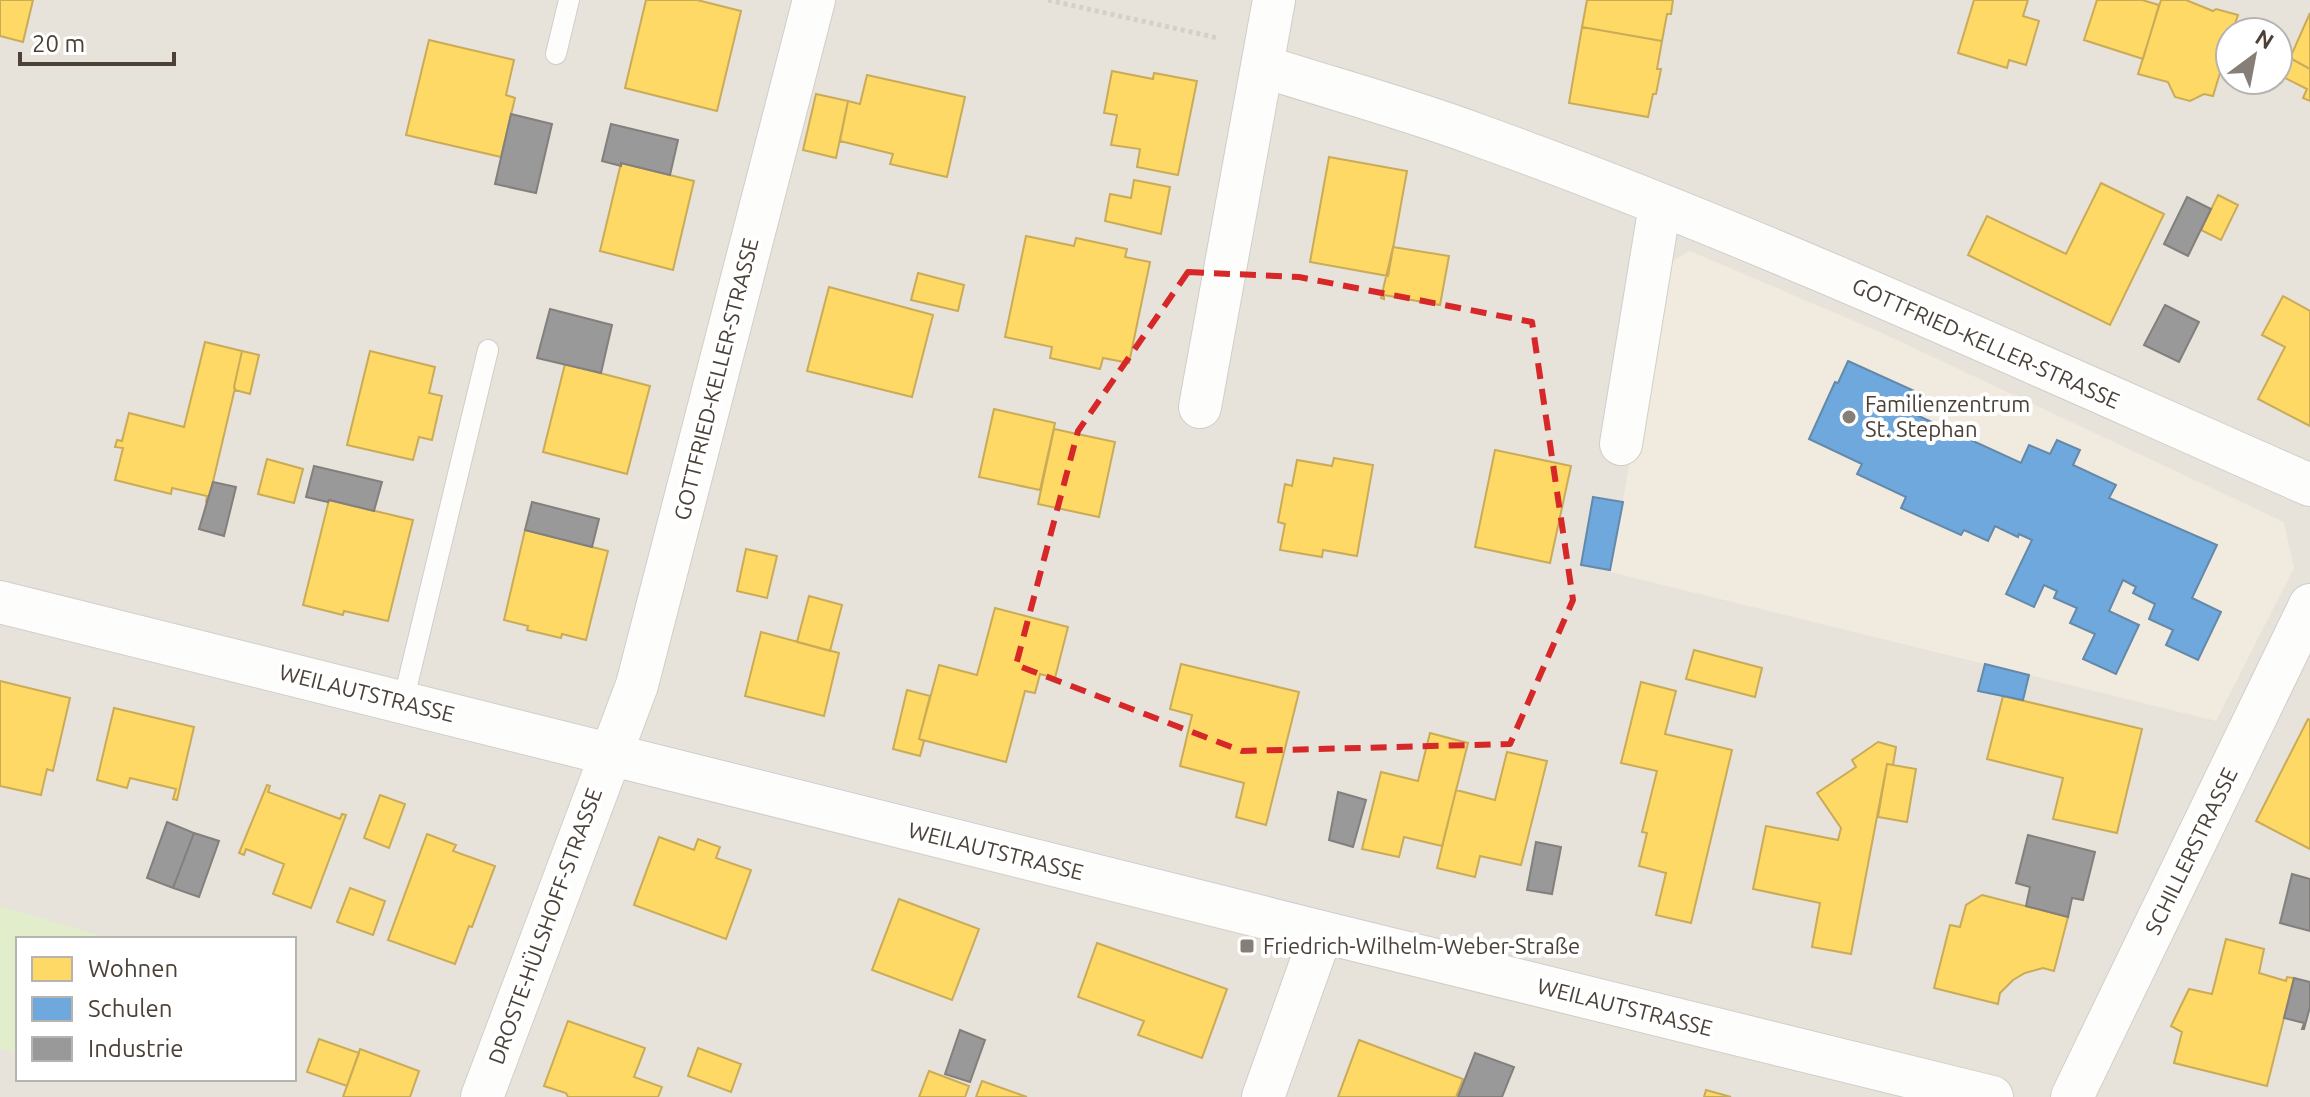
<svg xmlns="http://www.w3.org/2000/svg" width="2310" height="1097" viewBox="0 0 2310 1097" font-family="Ubuntu,sans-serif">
  <rect width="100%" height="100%" fill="#f3f0ed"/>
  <path fill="#e7e2da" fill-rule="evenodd" d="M0 0H2310V1097H0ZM2230 32H2278V80H2230ZM18 939H294V1079H18Z"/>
  <path fill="#f1eade" d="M1690 251 1880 332 2284 522 2294 568 2216 721 1610 572 1665 265Z"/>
  <path fill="#e2eecb" d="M0 906 112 939H18V1053L0 1048Z"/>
  <path fill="#ffd966" stroke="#c9ab58" stroke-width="2" d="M0 0H33L23 42 0 36Z
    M646 0H697L741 11 717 111 625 88Z
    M1587 0H1673L1671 14H1667L1662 41 1582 27Z
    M1974 0H2028L2023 16 2039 21 2026 65 2009 60 2007 68 1958 53Z
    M2097 0H2142L2159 5 2143 59 2084 40Z
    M2161 0H2186L2213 11 2216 9 2238 15 2232 32H2230V40L2213 96 2204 94 2190 101 2175 97 2168 82 2138 74Z
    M2310 13V69L2290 58Z
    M1582 27 1662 41 1657 69H1661L1656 94H1653L1648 117 1569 103Z
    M429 40 514 60 506 95 515 98 501 157 406 135Z
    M2290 58 2310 69V101L2303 98 2307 89 2281 76Z
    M1112 71 1153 79 1154 73 1197 81 1178 175 1137 167 1140 149 1111 145 1117 115 1104 113Z
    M867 75 965 97 947 177 890 164 893 154 840 141 848 101 860 104Z
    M816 94 848 101 836 158 803 150Z
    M1329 157 1407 171 1388 276 1310 262Z
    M621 163 694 181 673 270 600 251Z
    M1134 180 1170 187 1161 234 1105 221 1110 194 1131 198Z
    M2101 183 2164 214 2110 325 1968 255 1987 216 2066 254Z
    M2218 195 2238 205 2221 240 2201 230Z
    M1026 236 1074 246 1076 238 1127 249 1125 257 1150 262 1129 363 1103 358 1100 369 1050 358 1052 347 1005 337Z
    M1393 247 1449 256 1440 305 1384 295V299L1381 298Z
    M918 273 964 285 958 311 911 300Z
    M829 287 933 315 912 397 807 371Z
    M2283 296 2310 311V426L2258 399 2285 347 2262 335Z
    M205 342 242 351 234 387 235 388 208 503 206 502 207 496 172 488 171 494 115 480 123 448 115 447 117 440 122 441 129 413 184 427Z
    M242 351 259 355 250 394 235 390 234 387Z
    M370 351 435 367 429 393 442 396 432 440 419 437 413 460 347 445Z
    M565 364 650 386 627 474 543 452Z
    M994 409 1055 423 1040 490 979 477Z
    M1054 429 1115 442 1099 517 1038 504Z
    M1495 450 1571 466 1550 563 1475 547Z
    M1334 458 1373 465 1357 556 1323 550 1322 557 1280 550 1285 524 1278 522 1285 484 1292 486 1297 460 1332 466Z
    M267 459 303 469 294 503 258 494Z
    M329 500 413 520 388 621 344 611 343 615 303 605Z
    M525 530 608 551 586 640 562 634 561 638 527 630 528 626 504 620Z
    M746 549 777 556 767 598 737 591Z
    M809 596 842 605 830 651 797 642Z
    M995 608 1068 627 1055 678 1040 674 1035 693 1025 691 1006 762 919 739 939 665 977 675Z
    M761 632 839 653 824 716 745 696Z
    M1694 650 1762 668 1755 697 1686 679Z
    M1181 664 1299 692 1266 825 1236 817 1244 783 1180 766 1192 715 1170 709Z
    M0 681 70 698 53 771 47 769 41 795 0 786Z
    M1641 682 1676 691 1665 734 1732 750 1691 923 1656 915 1666 873 1639 866 1647 833 1642 832 1657 771 1621 763Z
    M907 690 930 696 919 739 924 741 920 756 893 749Z
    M2003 696 2142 729 2117 833 2053 819 2063 778 1987 759Z
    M114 708 194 727 177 800 173 799 176 789 130 778 127 788 97 780Z
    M2308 719 2310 720V849L2256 821Z
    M1430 733 1468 743 1442 846 1404 837 1399 857 1362 849 1381 772 1418 781Z
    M1878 742 1896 747 1893 765 1887 764 1851 954 1812 947 1820 903 1753 889 1766 826 1838 840 1841 828 1817 793 1856 767 1852 760Z
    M1507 752 1547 761 1521 865 1480 856 1475 877 1437 868 1456 790 1495 800Z
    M1887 764 1916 769 1907 822 1878 817Z
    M267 785 270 786 268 792 340 819 342 814 346 815 311 908 273 894 284 864 246 849 244 855 239 853Z
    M380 795 405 804 389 848 364 838Z
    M427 834 456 845 453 851 495 866 472 927 469 926 455 964 388 940Z
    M659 837 694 850 698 839 720 847 716 858 751 870 726 939 634 905Z
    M350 888 385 901 373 935 337 922Z
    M1982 895 2068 917 2054 971 2043 968 2025 973 2013 980 2000 993 1998 1004 1934 988 1950 925 1960 927 1966 905Z
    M899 899 979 929 952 1000 872 970Z
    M2226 939 2264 949 2259 973 2286 981 2287 977 2294 978 2267 1086 2174 1063 2182 1032 2171 1026 2189 989 2212 994Z
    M1097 943 1227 989 1202 1058 1138 1035 1144 1021 1078 997Z
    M568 1021 645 1048 634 1077 662 1087 658 1097H568L566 1093 544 1086Z
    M319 1039 359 1053 347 1086 307 1072Z
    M1359 1040 1463 1079 1456 1097H1338Z
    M698 1048 741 1064 731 1092 688 1076Z
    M360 1049 419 1071 410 1097H343Z
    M929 1071 969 1086 965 1097H919Z
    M982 1081 1027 1097H976Z
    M1706 1090 1731 1097H1704Z"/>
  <path fill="#6fa8dc" stroke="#6489aa" stroke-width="2" d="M1848 361 1921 394 1912 413 2021 463 2029 445 2050 454 2057 440 2080 450 2073 465 2116 485 2109 498 2217 545 2192 598 2221 612 2198 660 2166 645 2173 630 2149 619 2155 604 2133 593 2136 587 2123 580 2109 611 2139 625 2116 674 2083 659 2095 634 2070 623 2077 608 2054 598 2057 591 2044 585 2034 607 2006 594 2032 540 2019 534 2018 537 1995 526 1988 541 1964 530 1961 535 1901 508 1906 497 1857 474 1862 464 1809 439 1835 382 1838 383Z
    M1593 497 1623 502 1610 570 1581 565Z
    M1985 664 2029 675 2023 700 1978 691Z"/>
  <path fill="#999" stroke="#827f7c" stroke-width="2" d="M511 114 552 124 536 193 495 184Z
    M611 124 678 140 670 175 621 163V166L602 161Z
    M2187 197 2211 209 2188 256 2164 244Z
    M2165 305 2199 322 2179 362 2144 345Z
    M550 309 612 325 601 373 537 358Z
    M314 466 382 482 374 511 329 500 328 502 306 497Z
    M213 482 236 487 224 536 199 529Z
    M532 502 599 519 592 547 525 530Z
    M1338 792 1366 800 1353 847 1329 840Z
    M167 822 194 833 173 888 147 878Z
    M194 833 219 841 199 897 173 888Z
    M2028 835 2095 852 2083 900 2072 898 2068 917 2026 906 2030 887 2016 883Z
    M1536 842 1561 847 1552 894 1527 890Z
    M2292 874 2310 879V931L2280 923Z
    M2294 978 2310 982V1007L2304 1029H2302L2304 1023 2284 1018Z
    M960 1030 985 1040 970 1082 945 1074Z
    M1475 1053 1514 1067 1502 1097H1458Z"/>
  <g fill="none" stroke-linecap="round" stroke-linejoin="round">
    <g stroke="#d1ceca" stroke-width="22">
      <path id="service" d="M556 54 569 0
        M403 702 488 350"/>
    </g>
    <g stroke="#d1ceca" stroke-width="44">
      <path id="minor" d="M1262 66C1333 89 1405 108 1475 134 1759 236 2034 364 2310 485
        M1200 407 1274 0
        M1621 444 1660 205
        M0 602 1322 932 1992 1097
        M482 1097 637 685 814 0
        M1263 1097 1322 932
        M2072 1097 2310 605"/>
    </g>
    <path stroke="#d3d0cb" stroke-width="5" stroke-dasharray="4 4" stroke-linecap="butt" d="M1048 0 1218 38"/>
    <use href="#service" stroke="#fdfdfc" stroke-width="20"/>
    <use href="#minor" stroke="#fdfdfc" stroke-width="42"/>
  </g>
  <path fill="none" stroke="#d62828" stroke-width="6" stroke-dasharray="16 10" stroke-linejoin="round" d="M1188 272 1299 277 1532 322 1573 600 1510 744 1242 751 1016 665 1078 431Z"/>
  <g fill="#867e77" stroke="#fff" stroke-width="3">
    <circle cx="1849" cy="417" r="8"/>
    <rect x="1239" y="938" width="16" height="16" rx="4"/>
  </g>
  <g text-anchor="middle" stroke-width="8" stroke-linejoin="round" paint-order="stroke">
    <g font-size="22" fill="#4b4137" stroke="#fff">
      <text transform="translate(1986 343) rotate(24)" y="8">GOTTFRIED-KELLER-STRASSE</text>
      <text transform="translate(716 379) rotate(-76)" y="8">GOTTFRIED-KELLER-STRASSE</text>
      <text transform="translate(367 693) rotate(14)" y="8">WEILAUTSTRASSE</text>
      <text transform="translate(996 851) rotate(14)" y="8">WEILAUTSTRASSE</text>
      <text transform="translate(2191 851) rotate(-64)" y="8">SCHILLERSTRASSE</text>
      <text transform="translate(545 926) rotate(-70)" y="8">DROSTE-HÜLSHOFF-STRASSE</text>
      <text transform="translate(1625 1007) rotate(14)" y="8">WEILAUTSTRASSE</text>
    </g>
    <g font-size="22" fill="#4b4137" stroke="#fff" text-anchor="start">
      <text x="1865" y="412">Familienzentrum<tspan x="1865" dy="25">St. Stephan</tspan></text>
      <text x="1263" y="954">Friedrich-Wilhelm-Weber-Straße</text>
    </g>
  </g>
  <rect x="16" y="937" width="280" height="144" fill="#ffffff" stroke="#b7b3af" stroke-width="2"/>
  <rect x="32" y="957" width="40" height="24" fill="#ffd966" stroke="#b7b3af" stroke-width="2"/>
  <text x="88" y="977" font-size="24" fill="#4b4137">Wohnen</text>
  <rect x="32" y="997" width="40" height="24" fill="#6fa8dc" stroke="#b7b3af" stroke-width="2"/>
  <text x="88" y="1017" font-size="24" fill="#4b4137">Schulen</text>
  <rect x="32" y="1037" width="40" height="24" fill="#999999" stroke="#b7b3af" stroke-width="2"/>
  <text x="88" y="1057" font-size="24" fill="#4b4137">Industrie</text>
  <g transform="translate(2254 56) rotate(32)"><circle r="38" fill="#ffffff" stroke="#b7b3af" stroke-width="2"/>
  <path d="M0-6L14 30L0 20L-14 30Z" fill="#867e77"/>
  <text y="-12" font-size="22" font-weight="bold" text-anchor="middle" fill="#4b4137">N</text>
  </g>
  <path d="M20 52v12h154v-12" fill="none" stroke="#4b4137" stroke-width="4"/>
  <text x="32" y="52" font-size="24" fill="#4b4137" stroke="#ffffff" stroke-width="6" paint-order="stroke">20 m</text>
</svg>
